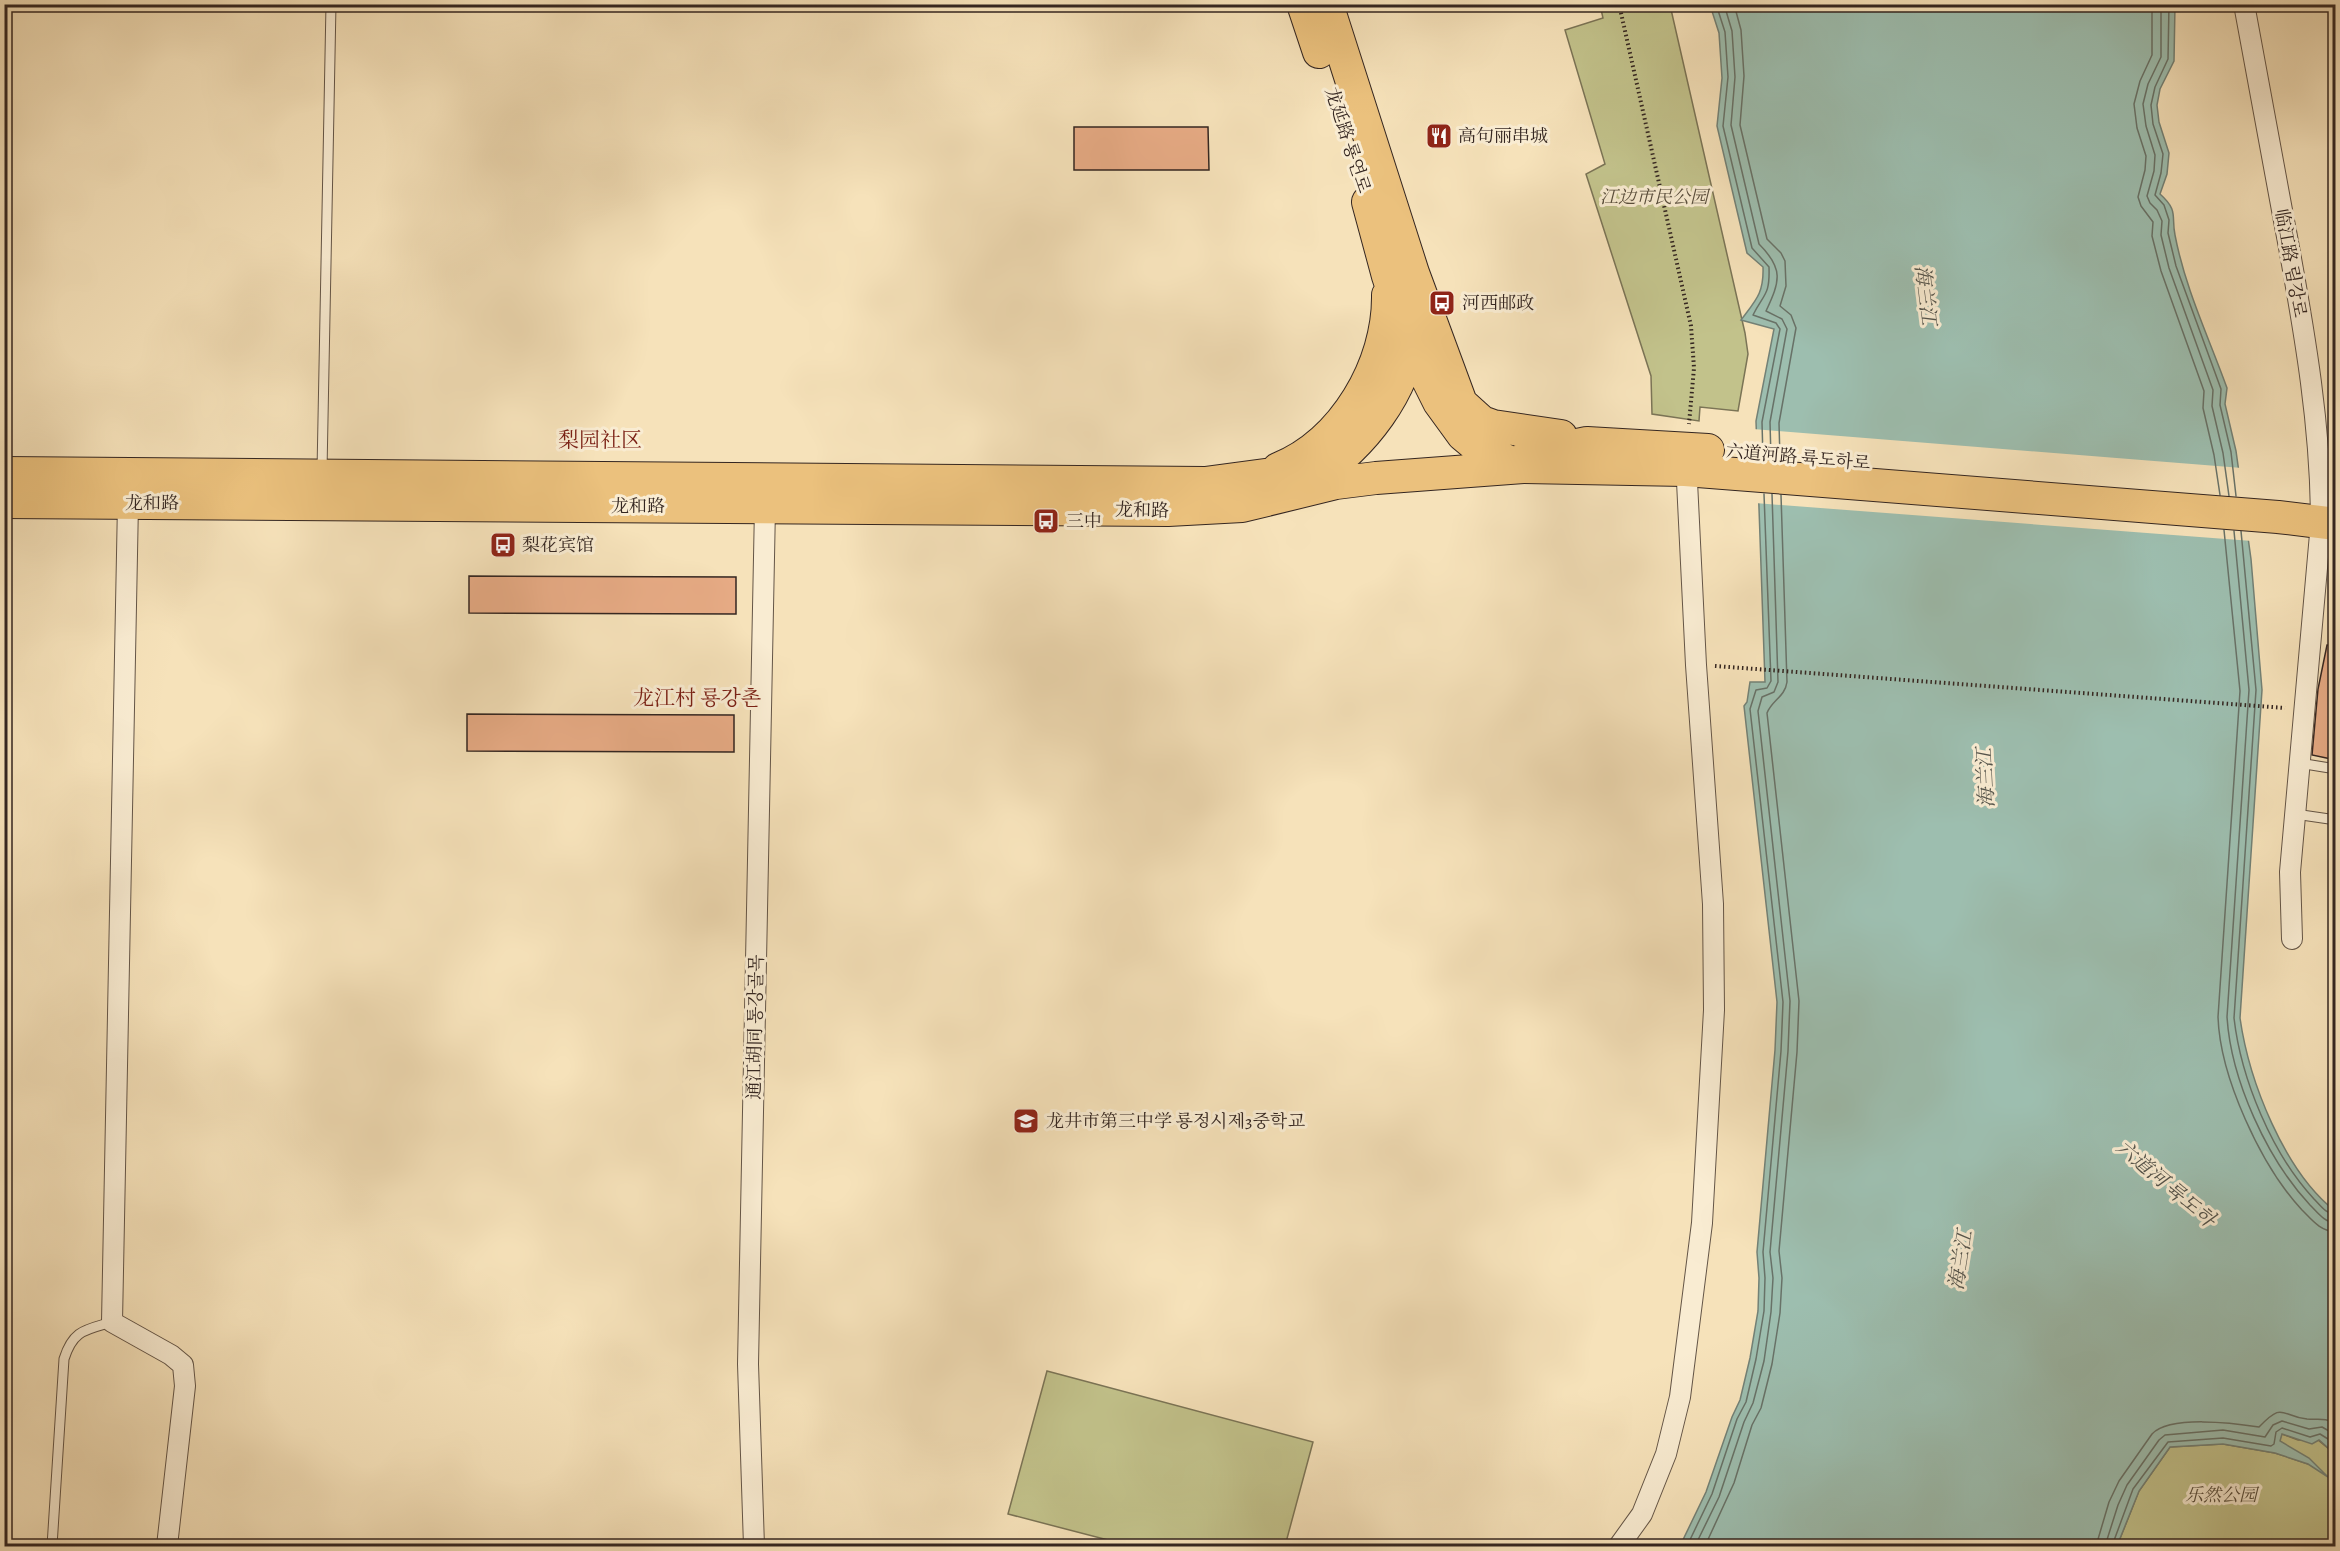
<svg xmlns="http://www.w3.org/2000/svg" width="2340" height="1551" viewBox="0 0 2340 1551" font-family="Alegreya,'Noto Serif SC','Noto Serif KR',serif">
  <rect width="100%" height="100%" fill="#f6e2ba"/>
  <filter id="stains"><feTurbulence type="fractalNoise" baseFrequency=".00333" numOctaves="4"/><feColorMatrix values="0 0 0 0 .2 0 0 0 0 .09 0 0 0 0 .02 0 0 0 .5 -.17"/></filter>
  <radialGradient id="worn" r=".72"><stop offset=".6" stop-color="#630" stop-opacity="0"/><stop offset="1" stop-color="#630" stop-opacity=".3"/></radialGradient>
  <path fill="#c2c28b" stroke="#7b7456" stroke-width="1.5" d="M1600 5H1670L1745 333 1748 354 1738 411 1700 407 1699 421 1652 414 1651 376 1586 174 1605 164 1565 30 1603 18Z
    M1047 1371 1313 1442 1285 1546H1131L1008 1514Z
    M2282 1434 2298 1440H2318L2335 1454V1546H2117L2139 1491 2170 1447 2223 1444 2275 1453 2308 1464 2292 1449 2279 1441Z"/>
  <path fill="#9dbeaf" stroke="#738176" stroke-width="1.5" d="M1710 5H2175L2174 61 2160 89 2157 105 2159 122 2169 153 2167 174 2160 194C2179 211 2171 216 2175 235 2185 288 2209 338 2227 388L2225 404 2236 451 2251 559 2262 690 2240 1018C2249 1081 2284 1171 2335 1211V1454L2319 1440 2312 1444 2282 1434 2280 1441 2309 1458 2328 1477 2308 1464 2275 1453 2223 1444 2170 1447 2139 1491 2117 1546H1680L1706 1492 1732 1417 1740 1400 1750 1358 1758 1311 1759 1278 1757 1252 1775 1050 1777 1002 1744 706 1747 702 1750 682H1765L1756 421 1774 329 1741 320C1756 300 1764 293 1763 267L1747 253 1717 126 1722 78 1719 33Z"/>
  <path fill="#f6e2ba" d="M1753 429 2242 468 2252 541 1755 503Z"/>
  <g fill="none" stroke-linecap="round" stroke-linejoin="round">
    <path stroke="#687268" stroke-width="1.5" d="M1716 4 1725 32 1728 77 1723 126 1752 248 1769 267C1770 296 1764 293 1753 315L1776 323 1780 329 1762 422 1763 459
      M1724 4 1732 31 1735 77 1731 125 1759 244C1784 269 1780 281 1766 311L1782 319 1787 329 1770 422 1771 459
      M1734 4 1741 30 1744 76 1740 125 1767 239 1781 253 1785 261 1786 286 1780 306 1791 315 1796 328 1779 423 1780 460
      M2152 4V55L2140 81 2134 104 2137 128 2146 156 2145 170 2138 197 2141 206 2153 222 2152 236 2161 271 2204 391 2203 408 2214 455 2220 495
      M2161 4V57L2148 84 2143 104 2146 126 2155 155 2154 171 2147 196 2150 203 2157 210 2162 221 2161 235 2169 268 2213 390 2212 406 2223 453 2229 496
      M2169 4 2168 59 2155 87 2151 105 2153 124 2163 154 2161 173 2155 195 2164 205 2169 220 2168 233 2176 266 2221 389 2220 405 2231 452 2236 496
      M2224 530 2240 691 2218 1017C2220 1077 2261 1166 2302 1210 2312 1220 2320 1231 2336 1232
      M2234 531 2249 690 2227 1017C2231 1080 2267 1159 2310 1205 2318 1213 2324 1222 2336 1223
      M2241 531 2256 690 2234 1018C2241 1079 2272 1154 2314 1199 2320 1205 2326 1214 2336 1215
      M1687 1546 1712 1494 1737 1419 1746 1402 1756 1359 1764 1311 1765 1278 1763 1252 1781 1051 1783 1002 1750 709 1756 690 1767 688 1771 681 1764 494
      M1695 1546 1719 1497 1744 1422 1753 1403 1764 1361 1771 1312 1773 1278 1770 1252 1788 1051 1790 1001 1758 711 1762 697 1774 692 1778 682 1772 494
      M1705 1546 1734 1483 1752 1425 1761 1408 1772 1364 1780 1313 1782 1278 1779 1251 1797 1052 1799 1001 1767 713C1772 700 1785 697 1787 682L1781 495
      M2096 1546 2109 1502 2119 1481 2152 1434C2170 1415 2234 1423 2259 1427 2284 1401 2280 1416 2307 1419 2319 1420 2325 1417 2336 1424
      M2105 1546 2118 1505 2127 1485 2159 1440 2165 1435 2223 1430 2265 1437 2273 1425 2282 1421 2309 1429 2322 1427 2336 1435
      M2112 1546 2133 1489 2168 1442 2223 1438 2271 1446 2274 1444 2276 1432 2282 1428 2310 1437 2320 1434 2336 1444"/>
  </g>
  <path fill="#e7ab85" stroke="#342621" stroke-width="1.5" d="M1074 127H1208L1209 170H1074Z
    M469 576 736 577V614L469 613Z
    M2327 645 2336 646V760L2312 755 2318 689Z
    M467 714 734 715V752L467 751Z"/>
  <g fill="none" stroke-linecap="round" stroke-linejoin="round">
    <g stroke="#645547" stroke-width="11">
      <path id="service" d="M322 471 331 4
        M2299 763 2336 769
        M2295 814 2336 820
        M52 1546 64 1359C73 1330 85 1330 112 1322"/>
    </g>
    <g stroke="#645547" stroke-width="22">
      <path id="minor" d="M2244 4C2259 84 2273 163 2288 242 2305 335 2321 428 2321 523L2290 872 2292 939
        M128 503 112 1322 171 1355 183 1365 185 1386 167 1546
        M754 1546 748 1364 765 507
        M1619 1546 1642 1514 1666 1454 1680 1397 1702 1223 1714 1010 1713 904 1696 665 1686 461"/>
    </g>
    <g stroke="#342621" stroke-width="34">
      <path id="trunk" d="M1303 4 1319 52
        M1327 4 1413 273 1461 403 1482 422 1493 426 1561 436
        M1368 202 1388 276 1411 346 1439 402 1463 435 1481 450 1520 466
        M1530 449H1558L1587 443 1708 450
        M1278 469C1344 442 1389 365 1388 295
        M4 473 1205 483 1334 466
        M1315 477C1363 446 1405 392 1412 334
        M4 502 1168 510 1242 506 1336 483 1376 478 1523 467 1685 470 2278 517 2336 524"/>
    </g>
    <path stroke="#342621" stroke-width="4" stroke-dasharray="1.5 3" stroke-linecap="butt" d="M1619 4 1691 326 1694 368 1689 424
      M1715 666 2285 708"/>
    <use href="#service" stroke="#f9ecd2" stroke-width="9"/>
    <use href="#minor" stroke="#f9ecd2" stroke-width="20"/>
    <use href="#trunk" stroke="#ebc17d" stroke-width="32"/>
  </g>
  <defs>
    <g id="restaurant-square" transform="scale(1.35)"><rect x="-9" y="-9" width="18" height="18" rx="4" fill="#8f2418" stroke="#f9ecd2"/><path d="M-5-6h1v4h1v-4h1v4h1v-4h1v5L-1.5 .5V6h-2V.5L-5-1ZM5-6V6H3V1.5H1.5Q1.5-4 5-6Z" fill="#fff"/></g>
    <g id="bus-square" transform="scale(1.35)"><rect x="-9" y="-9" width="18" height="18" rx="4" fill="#8f2418" stroke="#f9ecd2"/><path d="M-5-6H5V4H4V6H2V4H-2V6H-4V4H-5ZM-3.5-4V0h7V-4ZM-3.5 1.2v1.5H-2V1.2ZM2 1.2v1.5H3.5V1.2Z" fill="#fff"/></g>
    <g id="school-square" transform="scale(1.35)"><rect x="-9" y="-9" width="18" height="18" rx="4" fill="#8f2418" stroke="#f9ecd2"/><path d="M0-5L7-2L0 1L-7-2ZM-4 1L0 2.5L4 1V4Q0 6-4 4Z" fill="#fff"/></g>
  </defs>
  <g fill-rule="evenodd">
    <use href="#restaurant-square" x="1439" y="136"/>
    <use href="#bus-square" x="1442" y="303"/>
    <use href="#bus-square" x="1046" y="521"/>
    <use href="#bus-square" x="503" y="545"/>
    <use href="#school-square" x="1026" y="1121"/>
  </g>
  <g text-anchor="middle" stroke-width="6" stroke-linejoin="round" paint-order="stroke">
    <g font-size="18" fill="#342621" stroke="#f9ecd2" text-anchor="start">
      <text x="1458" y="142">高句丽串城</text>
      <text x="1462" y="309">河西邮政</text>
      <text x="1066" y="527">三中</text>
      <text x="522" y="551">梨花宾馆</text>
      <text x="1046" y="1127">龙井市第三中学 룡정시제3중학교</text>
    </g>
    <g font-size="18" fill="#342621" stroke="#f9ecd2">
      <text transform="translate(1348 140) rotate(72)" y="6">龙延路 룡연로</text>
      <text transform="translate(2291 263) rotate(80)" y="6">临江路 림강로</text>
      <text transform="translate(1798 457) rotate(5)" y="6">六道河路 륙도하로</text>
      <text x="152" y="509">龙和路</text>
      <text x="638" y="512">龙和路</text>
      <text transform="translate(1142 510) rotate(1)" y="6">龙和路</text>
      <text transform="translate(755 1027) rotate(-89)" y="6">通江胡同 통강골목</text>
    </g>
    <g font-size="18" font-style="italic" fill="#584d3c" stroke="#f9ecd2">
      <text x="1654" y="203">江边市民公园</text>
      <text x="2221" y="1501">乐然公园</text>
    </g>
    <g font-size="20" font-style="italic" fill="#54544c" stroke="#f9ecd2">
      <text transform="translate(1926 295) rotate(83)" y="7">海兰江</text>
      <text transform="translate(1985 778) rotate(-93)" y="7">海兰江</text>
      <text transform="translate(2166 1183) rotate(40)" y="7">六道河 륙도하</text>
      <text transform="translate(1960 1260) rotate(-81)" y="7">海兰江</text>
    </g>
    <g font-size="21" fill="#7a1f14" stroke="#f9ecd2">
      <text x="600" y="447">梨园社区</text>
      <text x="697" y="705">龙江村 룡강촌</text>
    </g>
  </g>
  <rect width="2340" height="1551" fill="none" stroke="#f6e2ba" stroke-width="24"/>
  <rect x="6" y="6" width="2328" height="1539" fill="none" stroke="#342621" stroke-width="3"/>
  <rect x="12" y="12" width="2316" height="1527" fill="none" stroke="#342621" stroke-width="1.5"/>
  <rect width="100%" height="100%" filter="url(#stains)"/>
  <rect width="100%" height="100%" fill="url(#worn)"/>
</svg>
